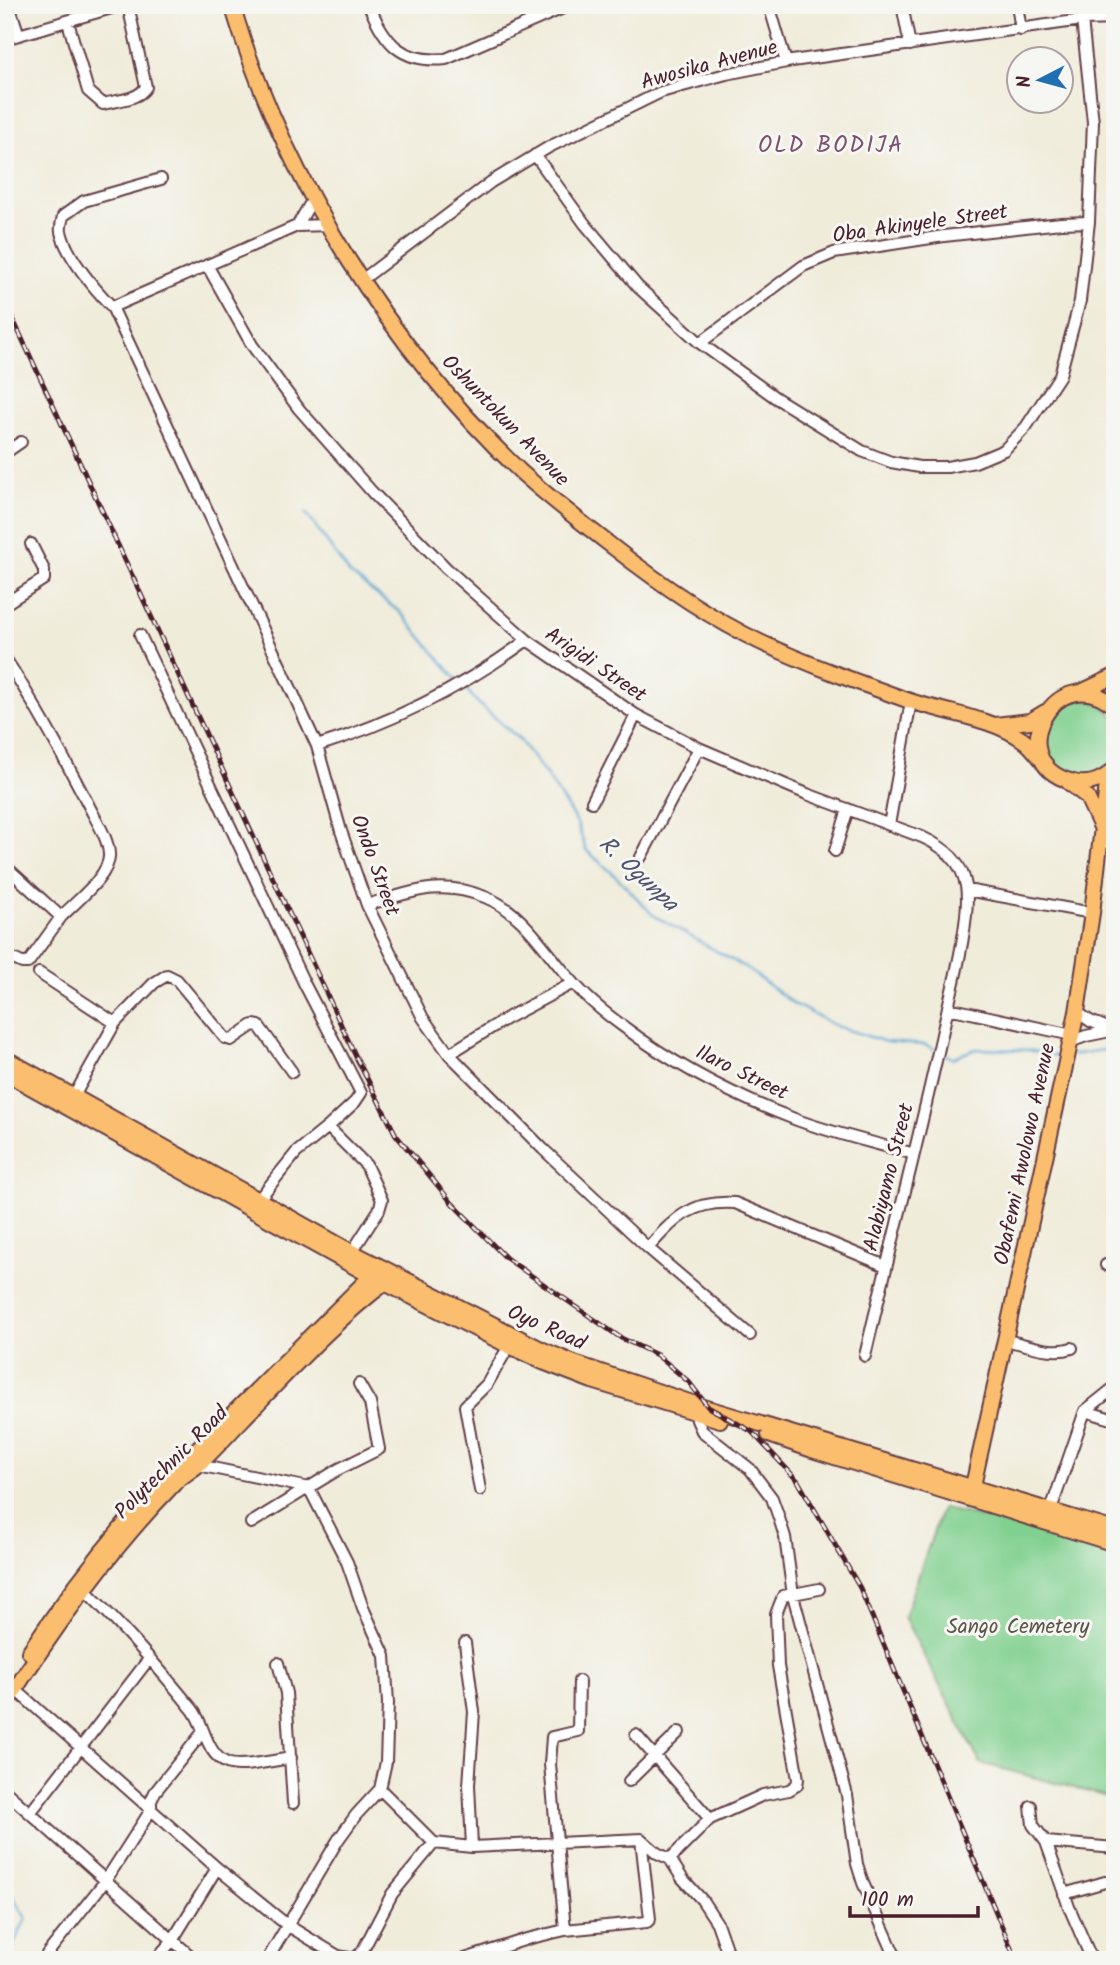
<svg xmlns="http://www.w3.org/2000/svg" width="1120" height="1965" viewBox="0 0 1120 1965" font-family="Kalam,sans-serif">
  <rect width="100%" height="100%" fill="#f6f6f2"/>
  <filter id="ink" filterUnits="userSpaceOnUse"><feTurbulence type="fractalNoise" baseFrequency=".0143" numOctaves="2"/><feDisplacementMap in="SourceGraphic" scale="14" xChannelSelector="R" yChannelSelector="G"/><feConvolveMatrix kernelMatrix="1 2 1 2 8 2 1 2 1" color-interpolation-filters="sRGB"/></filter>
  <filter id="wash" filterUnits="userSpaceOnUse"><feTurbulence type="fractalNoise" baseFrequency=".00686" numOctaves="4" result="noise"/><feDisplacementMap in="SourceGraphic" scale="28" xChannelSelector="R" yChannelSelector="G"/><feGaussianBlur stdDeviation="1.57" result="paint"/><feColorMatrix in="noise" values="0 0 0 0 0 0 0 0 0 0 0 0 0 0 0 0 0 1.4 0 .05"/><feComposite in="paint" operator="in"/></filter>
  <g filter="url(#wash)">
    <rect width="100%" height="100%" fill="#f0ecda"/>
    <path fill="#80d08f" stroke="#65785d" stroke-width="2" d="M1083 699C1097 702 1105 706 1115 717V759C1071 819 1001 714 1083 699Z
      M942 1508 1115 1550V1799L980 1763 904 1617Z"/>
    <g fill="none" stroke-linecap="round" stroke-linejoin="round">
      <path stroke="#58a2cf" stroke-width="2.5" d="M305 512 350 574 401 613 459 682
        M464 687 478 703 519 739 549 779 577 823 586 850 616 876 653 915 746 968 794 1004 836 1026 886 1042 926 1045 934 1049
        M940 1052 952 1058 976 1049 1028 1050 1062 1057
        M1072 1055 1115 1048
        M5 1884 26 1918 7 1960"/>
    </g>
  </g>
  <g filter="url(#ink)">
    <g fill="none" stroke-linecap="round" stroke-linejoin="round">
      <g stroke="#633e45" stroke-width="14">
        <path id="minor" d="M9 5 19 35
          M369 5C385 44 402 63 446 59L570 5
          M769 5 786 62
          M902 5 910 45
          M1017 5 1021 30
          M68 22 88 91 103 104C118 100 138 100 146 87L128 5
          M5 39 122 5
          M535 155 585 224 638 287 700 343 776 398 862 451 891 462 919 467H947L975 462 1004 450 1026 427 1060 375 1080 301 1089 222 1093 122 1082 20
          M161 179 84 201 63 216C62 221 60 227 61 232 67 257 95 289 112 307L292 691 317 746 341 831 367 905 423 1018 449 1054 543 1149 648 1248 750 1335
          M297 226 313 199
          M207 265 252 345 299 409 372 492 446 568 527 640 636 715 699 748 807 794 922 837C944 847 962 861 966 886 971 913 955 979 948 1007 923 1124 892 1240 865 1356
          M363 279 491 182 549 147 661 92 726 74 792 61 1082 20 1115 19
          M112 307 297 226 328 225
          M700 343 803 266 834 253 944 236 1061 223 1089 222
          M5 453 21 442
          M5 604 44 579V570L31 544
          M140 635 305 985 361 1093 355 1102 328 1127
          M5 658C36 705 62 754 88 804 95 819 108 837 109 854 111 875 75 902 61 917
          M317 746C394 722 462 688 527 640
          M592 802 636 715
          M889 825 911 701
          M1100 842 1115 843
          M835 851 848 809
          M641 857 699 748
          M5 866 61 917 28 963H22L5 955
          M967 890 1092 913
          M367 905C411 892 440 879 485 897 524 912 545 952 572 981 586 998 606 1014 624 1027 676 1066 736 1097 797 1120 835 1134 876 1143 914 1154
          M39 973 115 1023
          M948 1008 1072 1035
          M1077 1012 1090 1021 1113 1030
          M1070 1042 1086 1036 1115 1030
          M449 1054 507 1018 573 983
          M74 1096 115 1023 154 983 167 975 177 980 225 1038 231 1040 253 1025 259 1026 292 1072
          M259 1199 296 1153 328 1127 366 1165 382 1200 379 1210 352 1252
          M648 1248C675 1218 692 1200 735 1203L886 1266
          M1106 1265 1115 1262
          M1005 1340C1026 1344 1051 1355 1072 1348
          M700 1408 697 1420 702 1431 750 1469 772 1498 778 1515 785 1537 793 1595 847 1795 857 1864 863 1883 897 1960
          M1085 1411 1115 1420
          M198 1465 309 1488 347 1562 363 1608 385 1656 388 1703 386 1762 380 1789 356 1815 338 1840 267 1960
          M480 1490 465 1406 487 1384 509 1346
          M1048 1518 1085 1411 1115 1387
          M251 1523 339 1469 379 1449 370 1403 359 1384
          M85 1590C123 1627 159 1668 193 1710 205 1726 206 1754 227 1763 240 1769 276 1760 291 1758
          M465 1643 474 1712 469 1785 472 1847
          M278 1663 286 1693 293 1803
          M8 1683 217 1868 287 1925 338 1956 354 1959 362 1952 392 1894 434 1843
          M636 1735 710 1819
          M629 1781 679 1732
          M380 1789 434 1843 472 1847 641 1839 657 1853 670 1859 682 1878 702 1900 717 1923 730 1960
          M5 1791 195 1960
          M1031 1806 1033 1825 1046 1842 1069 1907 1092 1960
          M30 1813 149 1659
          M1046 1842 1115 1848
          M670 1859 710 1819 763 1795 789 1790 797 1785 798 1779 778 1666 776 1614 783 1596 819 1589
          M1064 1894 1105 1882H1115
          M565 1930 550 1764 552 1737 578 1731 579 1681
          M47 1954 106 1880 151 1810V1801L155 1792 202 1733
          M155 1960 172 1941 217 1868
          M462 1960 527 1939 565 1930 647 1922 650 1919 641 1839"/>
      </g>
      <g stroke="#633e45" stroke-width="18">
        <path id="major" d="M232 5C284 179 390 348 522 473 551 499 582 523 613 547 659 583 706 616 760 642 807 664 857 682 907 700 942 712 992 718 1023 740 1032 746 1039 757 1046 765
          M1081 692 1115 676
          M995 725 1030 721 1045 712
          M1111 772C1100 782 1085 786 1070 781 1000 761 1057 654 1115 707
          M1068 782 1087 797 1101 827
          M5 1058 352 1252 541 1349 574 1363 704 1407 1115 1530
          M5 1073 371 1276 509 1346 543 1362 592 1381 720 1420
          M769 1435 812 1450 1115 1544
          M971 1495 1077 1012 1092 913 1108 775
          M29 1652C64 1599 102 1549 144 1502L375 1272
          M5 1705C55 1627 109 1551 173 1485 180 1477 190 1472 198 1465 214 1451 228 1434 243 1419 289 1371 335 1320 389 1280"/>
      </g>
      <use href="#minor" stroke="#fff" stroke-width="10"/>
      <use href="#major" stroke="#fbbd6e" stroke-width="14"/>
      <g stroke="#4a1f2b" stroke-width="5">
        <path id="rail" d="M5 302 356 1057 396 1135 452 1203 506 1258 621 1338 657 1355 689 1382 708 1407 751 1431 798 1481 860 1588 1016 1960"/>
      </g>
      <use href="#rail" stroke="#f6f6f2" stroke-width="2.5" stroke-dasharray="8" stroke-linecap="butt"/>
    </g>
  </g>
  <g text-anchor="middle" stroke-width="6" stroke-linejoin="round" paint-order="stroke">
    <g font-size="21" fill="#4a1f2b" stroke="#f6f6f2">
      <text transform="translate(709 64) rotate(-15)" y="7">Awosika Avenue</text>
      <text transform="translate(920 223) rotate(-8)" y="7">Oba Akinyele Street</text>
      <text transform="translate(506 420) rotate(46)" y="7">Oshuntokun Avenue</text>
      <text transform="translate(596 664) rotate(34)" y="7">Arigidi Street</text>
      <text transform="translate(376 865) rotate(70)" y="7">Ondo Street</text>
      <text transform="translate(742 1072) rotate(26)" y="7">Ilaro Street</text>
      <text transform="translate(1024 1154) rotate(-78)" y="7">Obafemi Awolowo Avenue</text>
      <text transform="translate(888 1177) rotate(-76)" y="7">Alabiyamo Street</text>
      <text transform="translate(547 1327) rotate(24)" y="7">Oyo Road</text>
      <text transform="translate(171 1462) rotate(-45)" y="7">Polytechnic Road</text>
    </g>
    <g font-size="21" fill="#5a5449" stroke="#f6f6f2">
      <text x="1018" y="1633">Sango Cemetery</text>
    </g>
    <g font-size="23" letter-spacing="2" fill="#7d526f" stroke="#f6f6f2">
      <text x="831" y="152">OLD BODIJA</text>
    </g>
    <g font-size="23" font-style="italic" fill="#50536d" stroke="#f6f6f2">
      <text transform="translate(639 873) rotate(43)" y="8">R. Ogunpa</text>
    </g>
  </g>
  <rect width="1120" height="1965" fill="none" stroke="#f6f6f2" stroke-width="28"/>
  <g transform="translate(1040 80) rotate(264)"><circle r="33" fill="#f6f6f2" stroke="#b1a0a2" stroke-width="2"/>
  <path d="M0-5L12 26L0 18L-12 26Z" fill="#1f6fb2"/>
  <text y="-10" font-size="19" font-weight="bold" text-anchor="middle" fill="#4a1f2b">N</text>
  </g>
  <path d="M850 1906v10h128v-10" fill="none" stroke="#4a1f2b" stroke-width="3.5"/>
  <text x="861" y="1906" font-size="21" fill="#4a1f2b" stroke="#f6f6f2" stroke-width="5" paint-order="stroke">100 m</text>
</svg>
